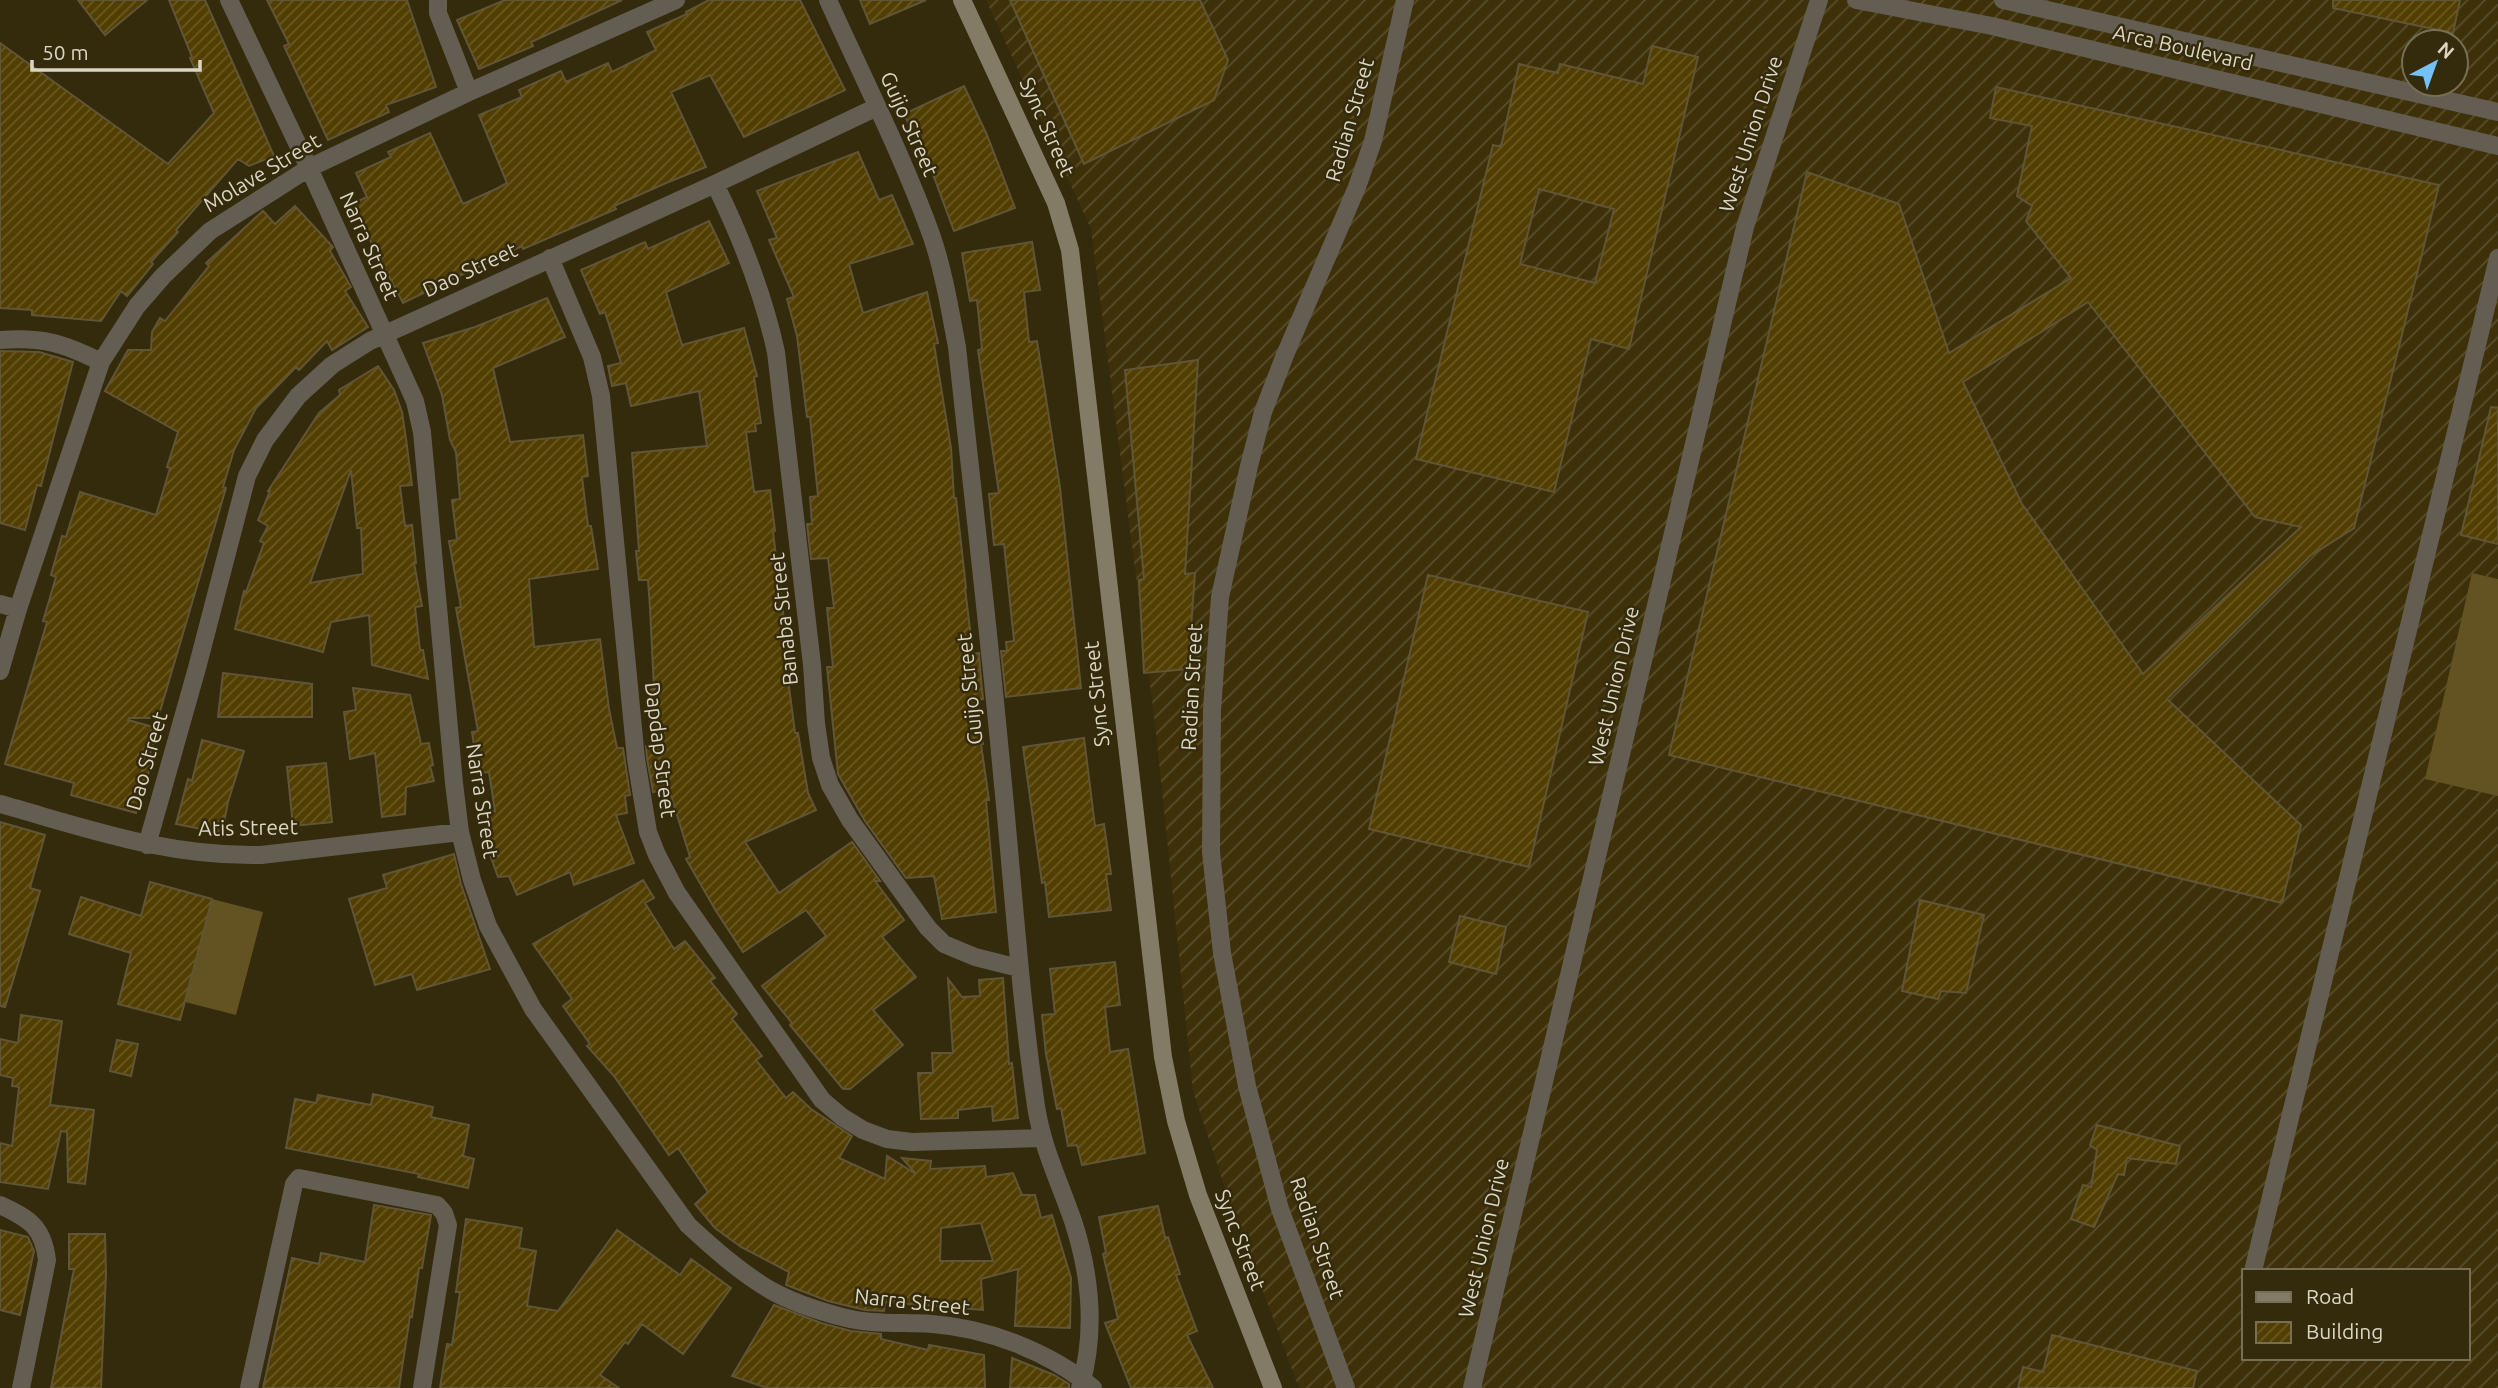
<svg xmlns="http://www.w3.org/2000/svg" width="2498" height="1388" viewBox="0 0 2498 1388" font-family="Ubuntu,sans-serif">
  <defs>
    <pattern id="industrial-furrows" width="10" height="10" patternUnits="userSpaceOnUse" patternTransform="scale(1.75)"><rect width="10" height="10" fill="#3e3109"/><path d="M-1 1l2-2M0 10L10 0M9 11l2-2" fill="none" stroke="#594e2b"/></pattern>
    <pattern id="building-hatch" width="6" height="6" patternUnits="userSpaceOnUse" patternTransform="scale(1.75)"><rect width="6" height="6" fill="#513e00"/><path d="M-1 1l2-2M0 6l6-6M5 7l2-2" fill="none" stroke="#695924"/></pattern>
  </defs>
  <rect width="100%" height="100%" fill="#342a0c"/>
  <path fill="url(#industrial-furrows)" fill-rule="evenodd" d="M986 0H2498V1388H1299L1229 1200 1193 1091 1155 723 1091 229ZM2414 42H2456V84H2414ZM2244 1271H2468V1358H2244Z"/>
  <path fill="#645322" d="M2472 573 2498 579V796L2425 779Z
    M212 899 263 912 236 1015 185 1002Z"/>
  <path fill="url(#building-hatch)" stroke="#605537" stroke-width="2" fill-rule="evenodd" d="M78 0H147L105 35Z
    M169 0H205L274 156 249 166 238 159 176 230 178 232 151 262 153 264 127 296 121 291 101 321 32 315V310L0 308V43L168 164 214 113 190 58 192 57Z
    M267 0H407L436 87 386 105 389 112 328 140 284 46 289 44Z
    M505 0H622L531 42 533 46 479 69 457 20Z
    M709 0H800L845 90 744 137 710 75 671 92 706 167 666 183 614 206 616 209 523 249 522 246 403 303 371 242 354 203 367 197 356 173 391 157 388 152 430 133 463 204 496 189 507 183 479 115 522 97 519 90 561 71 566 82 608 63 612 72 656 50 647 32 687 14 686 12Z
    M860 0H926L870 24Z
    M1010 0H1200L1228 60 1214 100 1084 164Z
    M2333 0H2460L2453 33 2333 8Z
    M1652 46 1698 57 1629 349 1591 339 1554 492 1416 459 1493 145 1501 147 1519 64 1558 73 1560 64 1643 84ZM1539 189 1614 209 1595 283 1520 264Z
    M964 86 987 135 1015 208 954 231 931 169 904 114Z
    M1996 87 2439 185 2354 528 2310 556 2167 699 2301 825 2282 903 1669 755 1807 172 1899 204 1949 353 2071 278 2026 221 2032 206 2017 196 2032 126 1990 118ZM2088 302 2255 517 2301 527 2143 674 2022 504 1963 382Z
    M858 152 879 200 892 195 913 244 849 264 863 313 927 292 938 343 934 344 951 448 954 498H956L966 588H965L973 654 979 653 980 668 983 699 978 700 983 744H981L989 800H986L996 912 942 919 934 876 906 878 865 821 838 774 827 667H833L827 608H834L828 558 811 559 807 524H812L810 497 818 496 810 417H807L797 336 787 299 794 297 769 240 777 238 757 191Z
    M295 206 333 247 330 251 351 287 345 291 368 327 332 350 327 341 299 370 296 367 256 408 234 450 223 487 226 488 158 718H129L128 720 157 728 150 754 154 755 136 813 71 795 74 783 5 764 47 622 43 621 56 577 51 575 62 536 66 537 80 492 156 515 170 468 167 467 178 432 105 391 128 350H151L152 332 160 318 165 321 209 266 206 263 263 211 275 224Z
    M709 221 729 263 666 292 682 345 744 328 757 376 754 377 761 423 755 424 756 431 746 432 754 492 770 490 775 531 773 532 790 667 787 668 788 679 795 733H798L808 793 816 810 745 842 779 893 852 842 880 881H875L904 920 882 937 916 977 873 1010 903 1045 850 1089H843L790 1025 792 1023 762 986 826 936 806 910 743 952 716 911 686 859 690 857 669 789 653 792 647 758 646 746H652L648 690 654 689 650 608 648 580H639L636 551H639L632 453 707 446 699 391 631 406 626 383 612 386 608 366 621 363 605 312 600 314 581 270 645 242 648 249Z
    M1032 242 1040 290 1024 292 1029 342 1037 341 1060 488 1081 688 1006 697 1001 651H1007L1006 642 1014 641 1004 544 994 545 989 494 999 493 978 350 982 349 977 300 970 301 962 253Z
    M547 298 565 337 493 368 510 442 583 435 588 476 582 477 588 526H591L598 569 529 579 534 647 600 639 609 709 617 748H623L630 795 625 796 627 813 616 815 634 863 574 885 570 872 517 895 509 876 498 877 488 849 494 848 485 812 495 811 489 772 478 773 472 732 478 731 456 608 461 607 449 541 457 540 452 500 460 499 456 452 450 440 442 395 423 343 475 327Z
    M0 351 39 352 73 362 41 486 37 485 25 530 0 523Z
    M1198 360 1185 574 1195 573 1188 669 1144 673 1139 580 1144 579 1125 370Z
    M378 366 394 390 402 412 406 439 412 485 400 486 405 526 412 525 416 563H414L422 606 415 607 420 650H423L428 679 372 665 369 615 331 622 323 652 235 629 244 591 246 592 264 543 260 541 268 526 258 520 270 491H268L319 413 340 395 339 390ZM351 470 357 528H361L363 574 310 583Z
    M2491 407 2498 408V544L2461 535Z
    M1428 575 1588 612 1529 867 1369 829Z
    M223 673 312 684V717H218Z
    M353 688 410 695 421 744 429 743 433 765 430 766 434 781 406 787 405 814 382 817 375 753 350 759 344 712 356 710Z
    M1084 738 1095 826 1104 824 1111 874H1106L1111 910 1049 917 1045 882 1042 883 1023 747Z
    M202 740 244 751 228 802 222 833 176 824 188 779 192 781Z
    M326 763 332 822 293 826 287 767Z
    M0 822 45 835 30 888 40 891 5 1007 0 1006Z
    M454 854 461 884 490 969 417 990 412 974 375 985 349 899 387 888 383 875Z
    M643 880 654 898 645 903 674 949 685 941 715 978 710 981 737 1014 732 1019 762 1056 756 1060 786 1098 793 1092 811 1109 852 1136 839 1158 885 1179 887 1156 916 1174 902 1158 931 1161 930 1169 985 1166 986 1177 1013 1173 1022 1195H1035L1041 1218 1052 1215 1071 1278 1070 1328 1015 1326 1018 1269 981 1279 983 1310 885 1302 884 1311 865 1310 828 1301 786 1285 789 1272 741 1247 715 1228 695 1204 708 1192 678 1148 669 1155 614 1076 587 1046 590 1044 563 1006 572 999 533 944ZM981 1223 993 1261H940L941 1228Z
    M150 882 212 899 180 1020 118 1004 131 953 69 934 81 897 141 916Z
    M1920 900 1984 915 1966 993 1941 991 1938 999 1902 991Z
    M1460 916 1506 927 1496 974 1449 962Z
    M1115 962 1120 1005 1105 1007 1110 1052 1128 1049 1145 1153 1082 1165 1077 1145 1068 1146 1061 1108 1057 1109 1046 1054 1042 1015 1055 1014 1050 969Z
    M1003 978 1009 1064 1012 1063 1018 1118 993 1121 992 1106 958 1110V1118L921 1119 918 1073H933L932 1053H953L948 979 962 997 980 996 979 980Z
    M21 1015 62 1021 50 1105 94 1110 85 1184 68 1182 67 1132 61 1131 48 1189 0 1182V1143L12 1146 19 1087 12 1086 13 1078 0 1075V1039L18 1043Z
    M117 1040 138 1044 131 1076 110 1071Z
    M373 1094 433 1107 431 1117 469 1125 463 1156 474 1159 468 1188 418 1177 419 1174 286 1148 295 1099 316 1103 318 1095 371 1105Z
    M2097 1125 2180 1146 2176 1164 2127 1158 2124 1175 2118 1174 2094 1227 2071 1219 2083 1185 2091 1187 2097 1150 2090 1145Z
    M374 1205 431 1215 422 1268H419L412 1317 410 1316 399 1388H263L292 1258 319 1264 321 1253 365 1262Z
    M1158 1206 1165 1238 1168 1237 1180 1274 1176 1275 1197 1331 1187 1335 1213 1388H1131L1105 1323 1118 1319 1103 1254 1106 1253 1099 1217Z
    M466 1219 522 1228 519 1248 536 1251 527 1306 558 1311 617 1230 680 1275 691 1259 731 1288 683 1354 642 1324 628 1344 625 1342 600 1375 619 1388H440L447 1344 452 1345 460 1292H456Z
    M0 1230 28 1237 34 1251 20 1315 0 1310Z
    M69 1234H105L106 1274 101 1388H51L74 1269H69Z
    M774 1305 821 1323 851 1331 881 1334V1339L928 1350 929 1345 984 1355 985 1388H767L732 1376Z
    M2052 1335 2197 1371 2193 1388H2018L2023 1367 2043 1372Z
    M1012 1358 1054 1375 1069 1384V1388H1010Z"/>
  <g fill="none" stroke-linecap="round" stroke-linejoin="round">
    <path stroke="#635e51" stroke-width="18" d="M2253 1271 2498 258"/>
    <path stroke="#635e51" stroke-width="18" d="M229 0 309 168 415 401 422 432 454 783 460 832 472 880 488 926 533 1009 688 1225C714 1249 741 1273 772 1291 792 1302 819 1311 842 1317 871 1325 902 1322 932 1324 988 1328 1050 1352 1093 1388
      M438 0V13L469 92
      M828 0C863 78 903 156 932 237 944 273 950 310 957 347 972 489 989 632 1002 774 1013 885 1020 996 1036 1106 1042 1147 1060 1183 1073 1221 1091 1276 1096 1333 1080 1388
      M715 184C742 239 763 293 776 352L812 665 816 723 821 758 830 785 850 820 928 928 944 944 975 957 1019 968
      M550 258 592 357 601 396 636 759 648 832 657 855 677 893 822 1100 842 1117 863 1130 887 1139 912 1142 1042 1138
      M0 340C43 337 63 343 101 362
      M0 604 18 609
      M0 671 18 609 101 362 137 306 163 276 210 231 309 168 469 92 676 0
      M0 804C90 829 167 857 261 855L460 832
      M147 845 197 668 247 476 265 440 298 396 332 365 370 341 715 184 877 107
      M0 1205C30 1219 43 1227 47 1260L21 1388
      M249 1388 294 1184 299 1178 437 1205 444 1213 448 1225 422 1388
      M1346 1388 1280 1209 1247 1086 1222 953 1211 852 1212 710 1220 597 1249 466 1263 412 1285 355 1357 187 1373 141 1405 0"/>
    <path stroke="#635e51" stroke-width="18" d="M1856 0 1992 26 2498 146
      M2003 0 2498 112
      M1472 1388 1745 227 1819 0"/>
    <path stroke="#837b66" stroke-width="18" d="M962 0 1056 203 1070 250 1163 1057 1176 1121 1198 1195 1273 1388"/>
  </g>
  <g text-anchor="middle" stroke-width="5" stroke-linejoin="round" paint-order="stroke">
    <g font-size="21" fill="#dbd5c4" stroke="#342a0c">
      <text transform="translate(2183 48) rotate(13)" y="7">Arca Boulevard</text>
      <text transform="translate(1350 120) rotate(-74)" y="7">Radian Street</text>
      <text transform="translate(909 124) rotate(66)" y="7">Guijo Street</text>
      <text transform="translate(1047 127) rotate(66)" y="7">Sync Street</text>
      <text transform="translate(1751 134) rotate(-72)" y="7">West Union Drive</text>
      <text transform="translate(262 173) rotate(-31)" y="7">Molave Street</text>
      <text transform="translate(369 246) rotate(66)" y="7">Narra Street</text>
      <text transform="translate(470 270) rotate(-25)" y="7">Dao Street</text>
      <text transform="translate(784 619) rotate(-96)" y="7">Banaba Street</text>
      <text transform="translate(1614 686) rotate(-77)" y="7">West Union Drive</text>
      <text transform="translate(1192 687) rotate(-87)" y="7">Radian Street</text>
      <text transform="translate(970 689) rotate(-96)" y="7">Guijo Street</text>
      <text transform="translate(1097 694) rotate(-96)" y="7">Sync Street</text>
      <text transform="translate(660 750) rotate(83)" y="7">Dapdap Street</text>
      <text transform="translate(147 761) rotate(-74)" y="7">Dao Street</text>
      <text transform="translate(482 801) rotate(81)" y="7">Narra Street</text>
      <text transform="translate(248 828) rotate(-1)" y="7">Atis Street</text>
      <text transform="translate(1317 1238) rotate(71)" y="7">Radian Street</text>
      <text transform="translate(1484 1238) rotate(-77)" y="7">West Union Drive</text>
      <text transform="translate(1240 1240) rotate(69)" y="7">Sync Street</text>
      <text transform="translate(912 1302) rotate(6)" y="7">Narra Street</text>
    </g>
  </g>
  <rect x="2242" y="1269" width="228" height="91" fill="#342a0c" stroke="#776e56" stroke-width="2"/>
  <rect x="2256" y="1292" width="35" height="10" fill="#837b66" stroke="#776e56" stroke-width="2"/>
  <text x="2306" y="1304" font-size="21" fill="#dbd5c4">Road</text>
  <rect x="2256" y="1322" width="35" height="21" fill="url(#building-hatch)" stroke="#776e56" stroke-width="2"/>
  <text x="2306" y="1339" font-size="21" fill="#dbd5c4">Building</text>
  <g transform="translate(2435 63) rotate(41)"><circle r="33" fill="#342a0c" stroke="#776e56" stroke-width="2"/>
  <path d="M0-5L12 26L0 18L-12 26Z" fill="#73c1f6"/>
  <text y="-10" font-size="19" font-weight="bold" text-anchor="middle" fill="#dbd5c4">N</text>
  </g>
  <path d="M32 60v10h168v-10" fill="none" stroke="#dbd5c4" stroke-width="3.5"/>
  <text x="42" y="60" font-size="21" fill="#dbd5c4" stroke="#342a0c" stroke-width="5" paint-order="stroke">50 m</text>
</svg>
